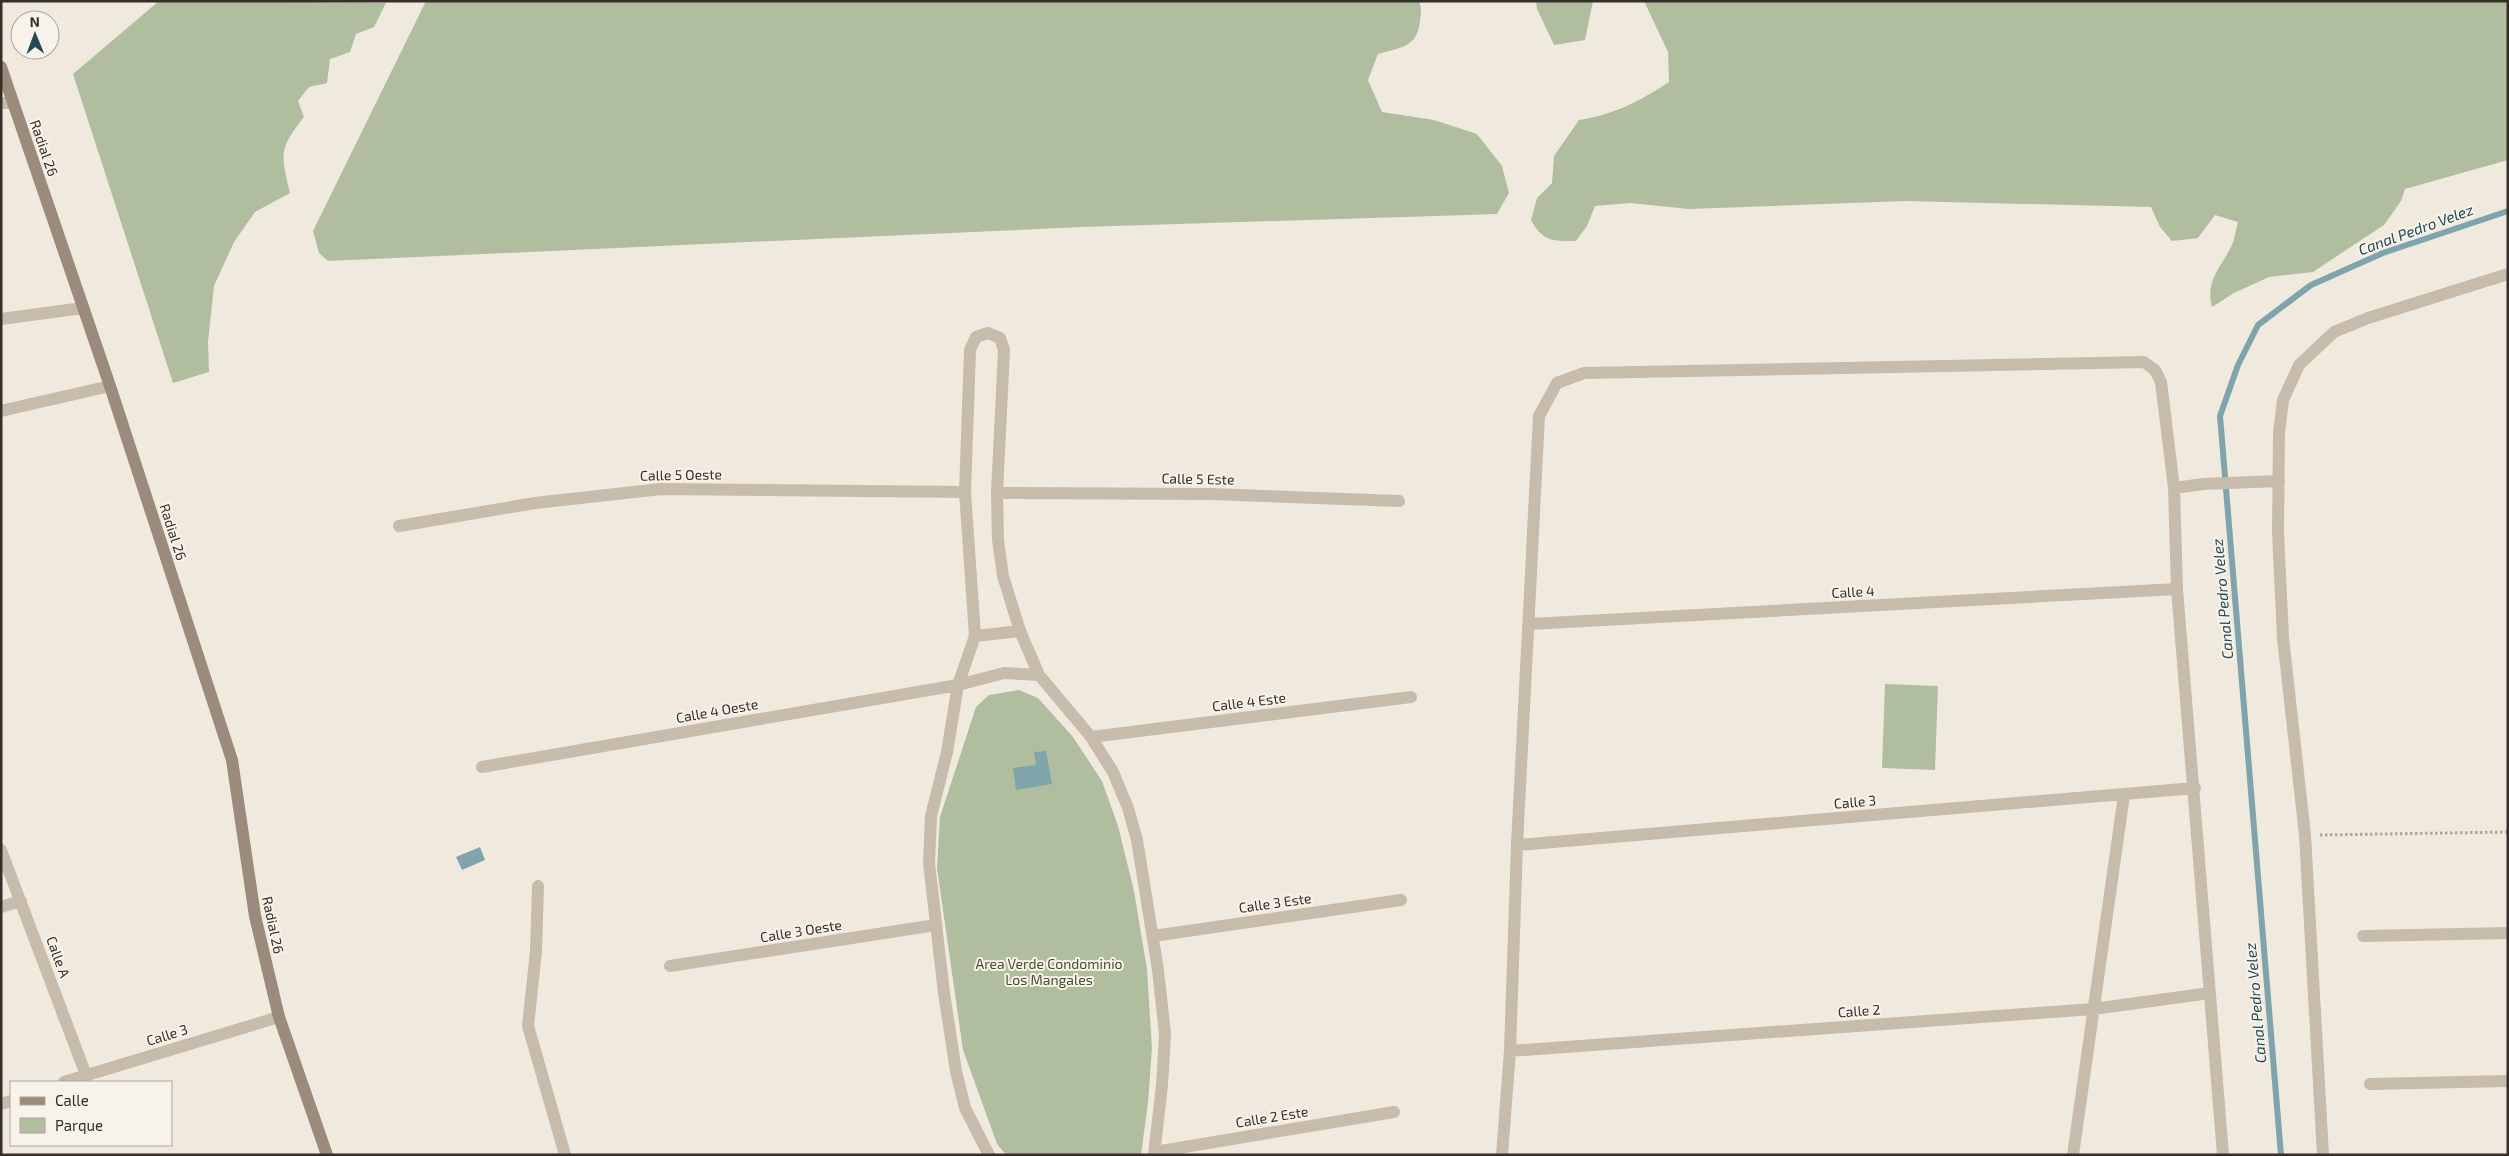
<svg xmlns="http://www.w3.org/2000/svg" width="2509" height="1156" viewBox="0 0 2509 1156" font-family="'Exo 2',sans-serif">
  <rect width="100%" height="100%" fill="#f0eade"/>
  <path fill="#b0be9f" d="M159 1 386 3 374 27 356 34 350 52 330 59 327 83 309 87 298 101 304 117C278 150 281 154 290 193L255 212 234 242 214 286 208 342 209 372 173 383 73 74Z
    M426 1H1419C1422 8 1421 14 1420 21 1417 48 1401 47 1378 54L1368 80 1382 112 1434 120 1477 134 1502 166 1509 193 1497 214 1083 227 328 261 319 253 313 231Z
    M1536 1H1593L1585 40 1554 45 1537 9Z
    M1644 1H2508V160L2405 189 2401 201 2384 225 2313 272 2269 277 2234 293 2212 307C2205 280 2221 268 2232 245 2235 238 2236 229 2238 222L2215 215 2198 238 2172 241 2160 227 2151 207 1905 201 1689 209 1630 203 1595 206 1587 226 1576 241C1553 241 1543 242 1531 220L1537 198 1552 183 1554 156 1579 120C1616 114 1638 102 1669 82L1668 52Z
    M1885 684 1938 686 1935 770 1882 768Z
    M1019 690 1038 698 1073 737 1102 781 1118 826 1134 891 1147 969 1152 1048 1148 1103 1141 1155H1006L997 1144 963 1050 937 868 940 817 976 707 989 695Z"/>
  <path fill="#7fa4ab" d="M1046 751 1052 784 1016 790 1013 768 1036 765 1034 752Z
    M480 847 485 860 462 870 456 857Z"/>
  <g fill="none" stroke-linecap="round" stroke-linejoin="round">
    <path stroke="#7fa4ab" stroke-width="6" d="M2281 1155 2220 416 2238 365 2258 325 2311 285 2383 253 2508 211"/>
    <path stroke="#b3a695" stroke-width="3" stroke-dasharray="2.5 2.5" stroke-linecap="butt" d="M2320 835 2508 832"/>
    <path stroke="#c7bbab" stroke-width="12" d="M1 103H13
      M1 319 83 308
      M1 411 110 386
      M2174 488 2204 484 2279 481
      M997 493 1209 494 1399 501
      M399 526 535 503 661 489 965 492
      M1530 624 2177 589
      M975 636 1020 631
      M1091 737 1411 697
      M482 767 958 685 1004 673 1039 675
      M1517 845 2195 788
      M1 850 86 1075
      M538 886 536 951 528 1026 565 1155
      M1 907 21 901
      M1153 936 1401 900
      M2363 936 2508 933
      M670 966 936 925
      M1510 1051 2093 1009 2210 993
      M64 1082 279 1017
      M2370 1084 2508 1081
      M1 1104 11 1101
      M1155 1152 1394 1112
      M989 1155 965 1108 956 1071 944 993 929 863 931 816 947 752 958 685 975 636 965 492 970 350 976 337 988 333 1000 338 1004 350 997 493 998 540 1003 576 1020 631 1039 675 1091 737 1113 772 1128 808 1137 840 1158 970 1165 1034 1162 1085 1154 1155
      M1502 1155 1510 1051 1517 845 1539 416 1557 383 1584 373 2144 362 2155 370 2161 382 2174 488 2177 589 2223 1155
      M2073 1155 2124 795
      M2323 1155 2305 835 2283 638 2278 533 2279 433 2283 400 2299 365 2334 332 2368 318 2508 274"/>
    <path stroke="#9b8b7c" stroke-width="12" d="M1 67 110 386 232 760 255 916 279 1017 327 1155"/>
  </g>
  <g text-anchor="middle" stroke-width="4" stroke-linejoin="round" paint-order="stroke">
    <g font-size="14" fill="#362f29" stroke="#f8f3ea">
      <text transform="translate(44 148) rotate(71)" y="5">Radial 26</text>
      <text transform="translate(681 475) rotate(-1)" y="5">Calle 5 Oeste</text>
      <text transform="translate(1198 479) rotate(1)" y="5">Calle 5 Este</text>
      <text transform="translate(173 532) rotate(72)" y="5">Radial 26</text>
      <text transform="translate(1853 592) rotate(-3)" y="5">Calle 4</text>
      <text transform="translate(1249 702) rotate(-7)" y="5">Calle 4 Este</text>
      <text transform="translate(717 711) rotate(-10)" y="5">Calle 4 Oeste</text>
      <text transform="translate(1855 802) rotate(-5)" y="5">Calle 3</text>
      <text transform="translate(1275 903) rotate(-8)" y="5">Calle 3 Este</text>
      <text transform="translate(273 925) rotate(78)" y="5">Radial 26</text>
      <text transform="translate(801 931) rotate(-9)" y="5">Calle 3 Oeste</text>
      <text transform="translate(58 957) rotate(70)" y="5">Calle A</text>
      <text transform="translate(1859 1011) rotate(-4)" y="5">Calle 2</text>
      <text transform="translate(167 1035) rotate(-17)" y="5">Calle 3</text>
      <text transform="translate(1272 1117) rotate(-9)" y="5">Calle 2 Este</text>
    </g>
    <g font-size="14" fill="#41522f" stroke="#f8f3ea">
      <text x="1049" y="969">Area Verde Condominio<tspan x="1049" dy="16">Los Mangales</tspan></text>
    </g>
    <g font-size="15" font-style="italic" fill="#234a54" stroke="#f8f3ea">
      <text transform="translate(2416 230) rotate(-20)" y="5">Canal Pedro Velez</text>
      <text transform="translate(2223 599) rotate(-95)" y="5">Canal Pedro Velez</text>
      <text transform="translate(2256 1003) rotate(-95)" y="5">Canal Pedro Velez</text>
    </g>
  </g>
  <rect width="2509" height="1156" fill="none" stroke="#362f29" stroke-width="5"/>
  <rect x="10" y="1081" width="162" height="65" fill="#f8f3ea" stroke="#aaa59d"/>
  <rect x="20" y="1097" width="25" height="8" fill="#9b8b7c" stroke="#aaa59d"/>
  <text x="55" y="1106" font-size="15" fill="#362f29">Calle</text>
  <rect x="20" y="1118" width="25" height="15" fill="#b0be9f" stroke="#aaa59d"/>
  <text x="55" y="1131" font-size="15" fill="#362f29">Parque</text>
  <g transform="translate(35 35) rotate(359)"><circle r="24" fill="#f8f3ea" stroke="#aaa59d"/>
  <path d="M0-4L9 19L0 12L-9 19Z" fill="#234a54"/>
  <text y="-8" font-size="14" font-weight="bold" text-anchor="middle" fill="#362f29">N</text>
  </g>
</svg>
